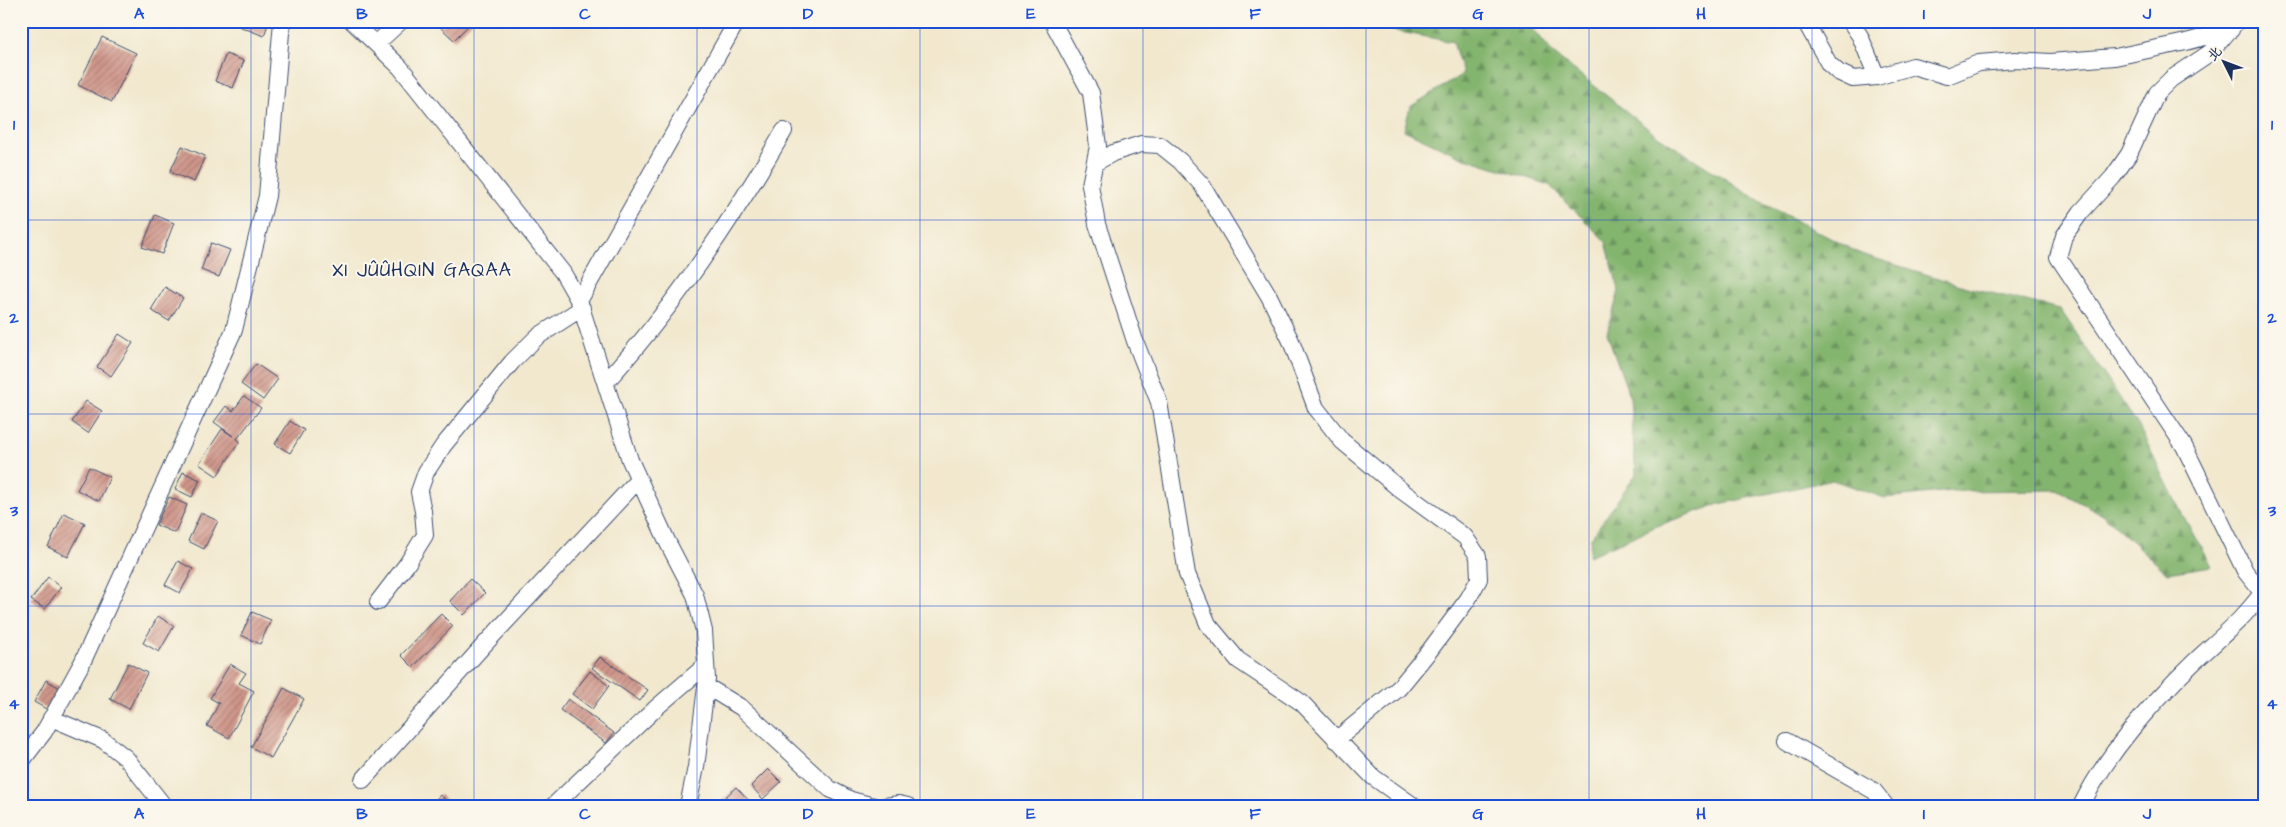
<svg xmlns="http://www.w3.org/2000/svg" width="2286" height="827" viewBox="0 0 2286 827" font-family="'Architects Daughter','LXGW WenKai TC',sans-serif">
  <defs>
    <pattern id="forest-firs" width="22" height="20" patternUnits="userSpaceOnUse" patternTransform="scale(1.25)"><rect width="22" height="20" fill="#84b56e"/><path d="M5 1l3.5 6h-7zM16 11l3.5 6h-7z" fill="#6b945e"/></pattern>
    <pattern id="building-hatch" width="6" height="6" patternUnits="userSpaceOnUse" patternTransform="scale(1.25)"><rect width="6" height="6" fill="#d0968a"/><path d="M-1 1l2-2M0 6l6-6M5 7l2-2" fill="none" stroke="#a87b74"/></pattern>
  </defs>
  <rect width="100%" height="100%" fill="#fbf7ec"/>
  <filter id="ink" filterUnits="userSpaceOnUse"><feTurbulence type="fractalNoise" baseFrequency=".02" numOctaves="2"/><feDisplacementMap in="SourceGraphic" scale="10" xChannelSelector="R" yChannelSelector="G"/><feConvolveMatrix kernelMatrix="1 2 1 2 8 2 1 2 1" color-interpolation-filters="sRGB"/></filter>
  <filter id="wash" filterUnits="userSpaceOnUse"><feTurbulence type="fractalNoise" baseFrequency=".0096" numOctaves="4" result="noise"/><feDisplacementMap in="SourceGraphic" scale="20" xChannelSelector="R" yChannelSelector="G"/><feGaussianBlur stdDeviation="1.12" result="paint"/><feColorMatrix in="noise" values="0 0 0 0 0 0 0 0 0 0 0 0 0 0 0 0 0 1.4 0 .05"/><feComposite in="paint" operator="in"/></filter>
  <g filter="url(#wash)">
    <rect width="100%" height="100%" fill="#f1e8ce"/>
    <path fill="url(#forest-firs)" stroke="#507266" d="M1343 21H1527L1553 53 1656 135 1768 206 1861 254 1970 288 2060 309 2138 425 2181 512 2212 566 2167 573 2102 514 2057 490 1951 491 1885 498 1833 480 1719 504 1657 526 1589 556 1591 538 1636 474 1630 398 1607 333 1619 291 1606 242 1549 185 1462 157 1404 130 1410 107 1463 74 1453 42Z"/>
    <g id="blocks">
      <path fill="url(#building-hatch)" d="M237 21H269L264 36 236 25Z
        M446 21H473L454 40 440 27Z
        M102 37 136 53 112 102 78 85Z
        M226 54 244 61 233 88 215 81Z
        M182 146 205 156 194 182 170 172Z
        M155 215 174 223 162 254 142 247Z
        M211 243 230 250 219 277 201 270Z
        M165 287 183 298 169 321 151 310Z
        M119 334 133 343 111 376 97 367Z
        M256 364 278 379 263 400 241 384Z
        M244 396 261 408 237 439 240 441 217 476 199 464 222 429 233 436 214 422 226 406 233 411Z
        M86 401 102 411 88 433 72 422Z
        M290 421 304 430 290 453 275 444Z
        M89 467 110 477 99 501 77 490Z
        M183 472 200 480 192 497 175 489Z
        M169 497 187 505 175 533 156 525Z
        M64 513 85 523 68 557 48 547Z
        M201 513 218 521 204 549 188 541Z
        M178 561 193 569 180 593 165 585Z
        M48 577 61 587 45 609 31 600Z
        M470 579 485 593 464 615 450 601Z
        M252 612 271 620 260 644 241 635Z
        M441 614 453 626 413 667 401 655Z
        M158 616 174 626 159 652 143 643Z
        M600 657 648 690 640 701 592 668Z
        M128 663 147 673 129 709 110 699Z
        M230 664 246 673 239 683 254 691 229 738 207 726 219 703 210 698Z
        M590 671 609 686 592 709 572 694Z
        M46 680 60 688 48 710 34 702Z
        M284 688 304 699 271 758 251 747Z
        M568 699 614 733 606 743 560 710Z
        M768 769 781 782 763 799 751 786Z
        M736 787 752 804 716 806Z
        M440 795 452 806H430Z"/>
    </g>
  </g>
  <g filter="url(#ink)">
    <use href="#blocks" fill-opacity="0" stroke="#3b4b6f" stroke-width="1"/>
    <g fill="none" stroke-linecap="round" stroke-linejoin="round">
      <g stroke="#3b4b6f" stroke-width="18">
        <path id="street" d="M352 21 400 67 563 273 579 301 630 460 668 543 695 595 704 631 707 679 696 767 688 806
          M1052 21 1091 93 1098 146 1090 185 1097 224 1135 341 1159 402 1187 574 1208 624 1238 660 1302 703 1373 777 1414 806
          M1805 21 1829 64 1838 72 1853 79 1877 77 1913 66 1947 76 1979 63 2015 60 2050 62 2115 57 2186 42 2231 30
          M1850 21 1860 36 1877 77
          M2237 21 2211 52 2171 79 2157 93 2129 154 2113 177 2081 212 2064 236 2058 257 2184 446 2245 571 2265 596
          M376 44 401 21
          M1095 163 1113 153 1141 144 1160 145 1180 161 1202 185 1269 296 1291 341 1316 408 1342 441 1402 491 1465 537 1478 556 1479 579 1468 599 1430 650 1399 688 1336 740
          M579 301 737 21
          M606 382C675 306 732 220 784 131
          M378 602 407 564 425 535 423 511 419 492 426 472 443 446 512 362 537 337 582 308
          M706 686 742 708 830 789 851 800 874 806
          M51 718 103 740 126 758 164 806
          M1787 741 1874 791 1886 806
          M21 762 44 732 83 661 234 330 267 196 282 21
          M363 780 484 645 639 479
          M553 806 657 707 706 665
          M885 806 899 804 908 806
          M2081 806C2108 752 2149 706 2192 664 2216 641 2242 621 2262 593"/>
      </g>
      <use href="#street" stroke="#fff" stroke-width="16"/>
    </g>
  </g>
  <path fill="none" stroke="#1d4ed8" stroke-width="1" stroke-opacity="0.55" d="M251 21V806M474 21V806M697 21V806M920 21V806M1143 21V806M1366 21V806M1589 21V806M1812 21V806M2035 21V806M21 220H2265M21 414H2265M21 606H2265"/>
  <g text-anchor="middle" stroke-width="4" stroke-linejoin="round" paint-order="stroke">
    <g font-size="19" letter-spacing="1" fill="#1b2f5e" stroke="#fbf7ec">
      <text x="422" y="276">XI JÛÛHQIN GAQAA</text>
    </g>
  </g>
  <rect width="2286" height="827" fill="none" stroke="#fbf7ec" stroke-width="55"/>
  <g transform="translate(2224 62) rotate(312)" stroke="#fbf7ec" stroke-width="4" paint-order="stroke">
  <path d="M0-4L9 19L0 12L-9 19Z" fill="#1b2f5e"/>
  <text y="-8" font-size="14" font-weight="bold" text-anchor="middle" fill="#1b2f5e">北</text>
  </g>
  <rect x="28" y="28" width="2230" height="772" fill="none" stroke="#1d4ed8" stroke-width="2"/>
  <g font-size="16" text-anchor="middle" font-weight="bold" fill="#1d4ed8">
    <text x="139" y="19">A</text>
    <text x="362" y="19">B</text>
    <text x="585" y="19">C</text>
    <text x="808" y="19">D</text>
    <text x="1031" y="19">E</text>
    <text x="1255" y="19">F</text>
    <text x="1478" y="19">G</text>
    <text x="1701" y="19">H</text>
    <text x="1924" y="19">I</text>
    <text x="2147" y="19">J</text>
    <text x="14" y="130">1</text>
    <text x="2272" y="130">1</text>
    <text x="14" y="323">2</text>
    <text x="2272" y="323">2</text>
    <text x="14" y="516">3</text>
    <text x="2272" y="516">3</text>
    <text x="14" y="709">4</text>
    <text x="2272" y="709">4</text>
    <text x="139" y="819">A</text>
    <text x="362" y="819">B</text>
    <text x="585" y="819">C</text>
    <text x="808" y="819">D</text>
    <text x="1031" y="819">E</text>
    <text x="1255" y="819">F</text>
    <text x="1478" y="819">G</text>
    <text x="1701" y="819">H</text>
    <text x="1924" y="819">I</text>
    <text x="2147" y="819">J</text>
  </g>
</svg>
